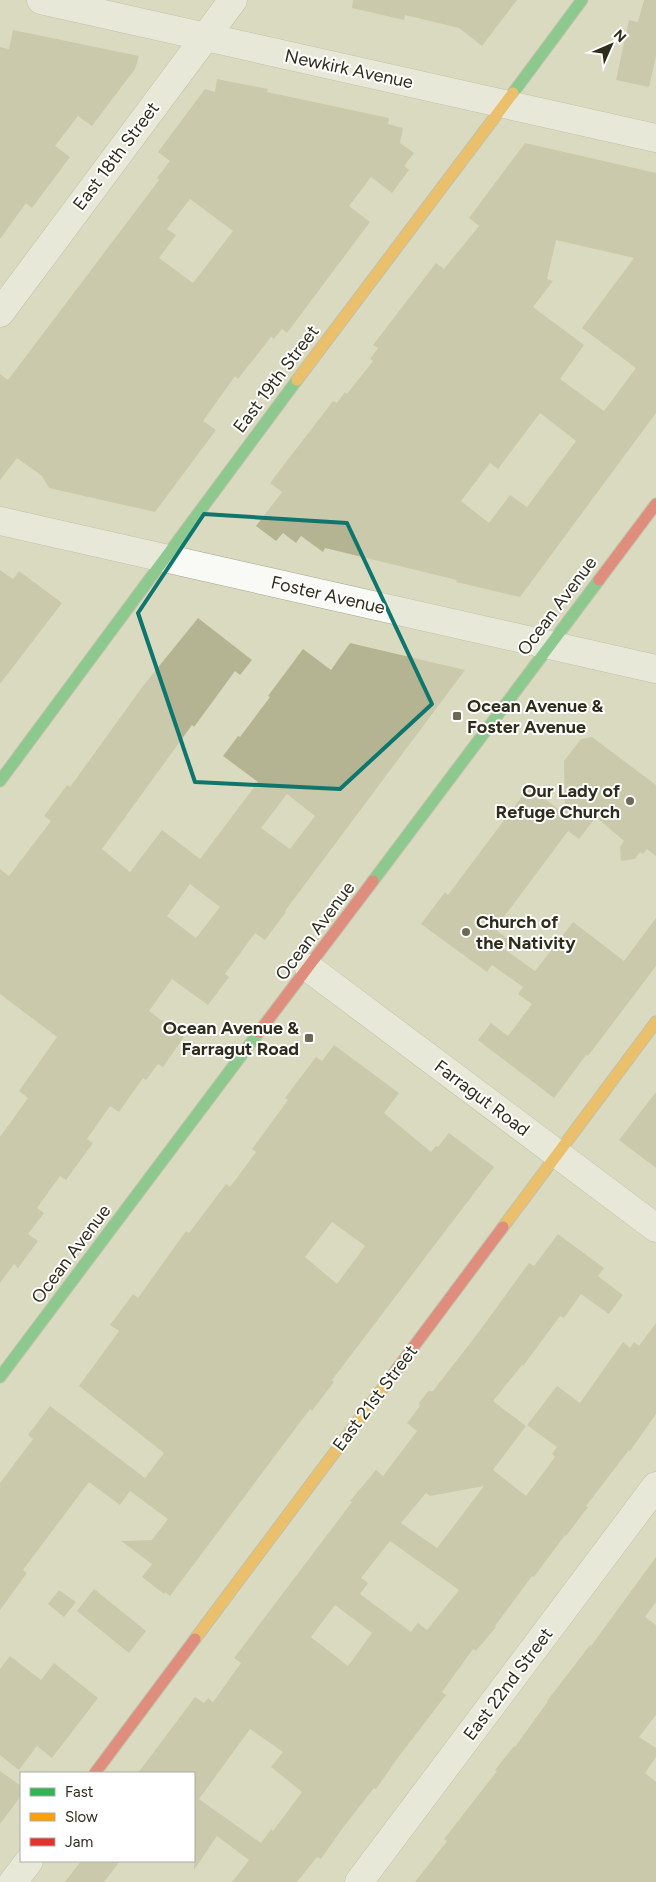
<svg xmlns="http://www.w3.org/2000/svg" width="656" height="1882" viewBox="0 0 656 1882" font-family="Figtree,sans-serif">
  <rect width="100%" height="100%" fill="#dadac0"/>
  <path fill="#b5b492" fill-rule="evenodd" d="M353 0H517L482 46 459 28 405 15 404 20 352 8Z
    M644 0H656V56L649 87 616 80 629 20 638 22Z
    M13 30 139 56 135 69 92 126 78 116 55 146 70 157 32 208 26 203 0 239V47L9 49Z
    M217 79 268 89 267 92 389 118 388 124 403 128 400 143 414 153 404 166 409 170 392 193 371 177 349 206 370 222 287 333 282 329 274 339 271 337 238 379 235 376 203 421 216 430 155 512 49 488 42 476 17 458 0 480V374L8 380 159 180 157 178 170 161 158 152 205 89 215 92ZM190 199 233 231 193 283 159 258 176 235 167 229Z
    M525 143 656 173V413L520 597 456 582 457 580 325 548 323 552 301 536 296 543 283 533 276 541 256 526 282 492 270 483 333 401 337 403 345 392 347 394 373 361 370 359 378 348 373 345 436 263 444 269 479 226 469 218ZM556 240 634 258 582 328 636 368 604 411 560 379 584 345 533 307 553 281 547 279ZM540 413 576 441 527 507 510 495 489 523 461 501 490 463 498 469Z
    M0 570 13 579 19 571 62 603 0 684Z
    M198 618 252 660 240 675 235 671 194 727 192 725 102 849 130 872 162 830 200 859 258 782 223 756 238 736 240 737 270 697 268 696 303 649 331 670 350 643 465 670 285 911 286 912 265 940 255 933 225 974 229 977 208 1005 172 979 149 1011 184 1037 163 1067 158 1064 146 1080 143 1078 119 1112 110 1106 87 1139 93 1143 66 1180 60 1176 37 1208 44 1213 28 1234 38 1241 18 1268 14 1264 0 1283V1137L28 1098 19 1091 57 1037 0 994V869L9 876 51 821 44 816 67 785 70 787 143 686ZM287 794 315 816 290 849 261 828ZM190 884 220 907 196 938 167 916Z
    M592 737 656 785V856L647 849 643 854 640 852 635 859 621 861 620 847 624 841 596 817 579 839 568 831 495 929 510 941 504 949 535 971 573 922 624 961 656 918V966L588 1056 586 1055 554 1098 478 1040 491 1023 508 1036 532 1004 518 994 523 987 492 965 487 972 421 924 445 892 448 895 529 787 565 814 564 761 581 739Z
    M334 1045 399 1093 384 1113 431 1152 436 1146 438 1147 449 1133 494 1167 332 1380 334 1382 312 1411 310 1409 170 1596 165 1592 164 1594 142 1577 152 1564 121 1541 152 1540 168 1519 130 1491 120 1505 89 1482 23 1570 27 1573 0 1610V1483L33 1439 28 1435 50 1406 145 1478 164 1453 79 1386 119 1331 110 1325 133 1294 138 1298 186 1231 189 1233 226 1184 230 1187 256 1152 252 1149 288 1100 285 1098 316 1057 322 1061ZM332 1222 365 1246 337 1284 305 1257Z
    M656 1092V1168L619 1140Z
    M558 1234 604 1268 598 1276 623 1295 609 1314 581 1294 564 1318 560 1316 523 1366 522 1365 493 1401 526 1426 493 1470 526 1496 555 1457 552 1454 557 1447 527 1425 557 1386 580 1403 623 1342 630 1348 634 1342 639 1346 656 1323V1414L630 1451 629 1450 586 1506 588 1507 566 1536 565 1535 534 1577 532 1576 495 1626 496 1627 476 1651 473 1649 442 1692 446 1695 397 1759 376 1789 374 1788 342 1829 321 1859 317 1857 297 1882H232L249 1860 217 1836 194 1870V1773H138L195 1697 204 1703 208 1698 213 1702 241 1663 234 1658 352 1502 350 1501 376 1470 383 1476 417 1431 407 1423 420 1406 419 1403 428 1391H433L478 1333 529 1263 534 1266ZM484 1486 437 1548 401 1523 426 1493 430 1496ZM390 1541 459 1590 427 1630 418 1623 411 1632 360 1594 368 1583 361 1578ZM335 1605 372 1633 348 1666 311 1637ZM250 1729 283 1752 271 1767 302 1792 273 1831 271 1829 261 1843 199 1799Z
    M656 1557V1602L645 1617 656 1625V1715L639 1737 656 1748V1757L645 1773 656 1782V1882H415L447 1841 444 1839 497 1771 495 1770 514 1746 515 1747 548 1701H547L590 1645 591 1646Z
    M94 1589 146 1631 129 1653 77 1611Z
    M59 1590 76 1602 64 1617 48 1604Z
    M10 1656 41 1680 54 1663 98 1698 52 1758 37 1746 19 1770 0 1755V1669Z
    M0 1771 21 1786V1796L0 1824Z
    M81 1861H120L104 1882H65Z"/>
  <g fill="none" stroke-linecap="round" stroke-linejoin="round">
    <g stroke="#a2a28e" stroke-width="29">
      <path id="street" d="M41 0 656 138
        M0 313 233 0
        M0 521 656 669
        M309 968 656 1228
        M13 1882 29 1861
        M359 1882 656 1486"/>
    </g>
    <g stroke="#a2a28e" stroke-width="13">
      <path id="fast" d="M513 93 582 0
        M0 781 297 380
        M373 881 599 580
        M0 1377 259 1032"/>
    </g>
    <g stroke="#a2a28e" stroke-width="13">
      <path id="slow" d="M297 380 513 93
        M503 1227 656 1022
        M195 1639 394 1373"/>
    </g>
    <g stroke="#a2a28e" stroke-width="13">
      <path id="jam" d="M599 580 656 504
        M259 1032 373 881
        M394 1373 503 1227
        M95 1773 195 1639"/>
    </g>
    <use href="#street" stroke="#f9f9f6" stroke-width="28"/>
    <use href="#fast" stroke="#30b455" stroke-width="11"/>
    <use href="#slow" stroke="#ff9f0a" stroke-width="11"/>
    <use href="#jam" stroke="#e5322d" stroke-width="11"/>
  </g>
  <path d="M0 0H656V1882H0ZM204 514 347 523 432 704 340 789 195 782 138 613Z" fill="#dadac0" fill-opacity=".55" fill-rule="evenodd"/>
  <path fill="none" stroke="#0f766e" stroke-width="4" stroke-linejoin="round" d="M204 514 347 523 432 704 340 789 195 782 138 613Z"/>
  <g fill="#6a6a55" stroke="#fff" stroke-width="2">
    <rect x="452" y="711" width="10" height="10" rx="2.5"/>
    <circle cx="630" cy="801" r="5"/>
    <circle cx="466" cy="932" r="5"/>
    <rect x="304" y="1033" width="10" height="10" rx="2.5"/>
  </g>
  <g text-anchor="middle" stroke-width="4" stroke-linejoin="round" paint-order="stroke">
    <g font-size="18" fill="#2e2d1b" stroke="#fff">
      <text transform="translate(349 69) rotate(12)" y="6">Newkirk Avenue</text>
      <text transform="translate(116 156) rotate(-53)" y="6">East 18th Street</text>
      <text transform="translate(276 379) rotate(-53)" y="6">East 19th Street</text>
      <text transform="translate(328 595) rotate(13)" y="6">Foster Avenue</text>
      <text transform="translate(557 606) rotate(-53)" y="6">Ocean Avenue</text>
      <text transform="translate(315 931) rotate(-53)" y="6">Ocean Avenue</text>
      <text transform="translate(482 1098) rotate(37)" y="6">Farragut Road</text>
      <text transform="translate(71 1254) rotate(-53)" y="6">Ocean Avenue</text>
      <text transform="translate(375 1398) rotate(-53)" y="6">East 21st Street</text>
      <text transform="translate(508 1684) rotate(-53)" y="6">East 22nd Street</text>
    </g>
    <g font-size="18" font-weight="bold" fill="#2e2d1b" stroke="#fff" text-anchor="start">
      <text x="467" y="712">Ocean Avenue &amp;<tspan x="467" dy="21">Foster Avenue</tspan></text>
      <text x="620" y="797" text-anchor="end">Our Lady of<tspan x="620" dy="21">Refuge Church</tspan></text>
      <text x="476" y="928">Church of<tspan x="476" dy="21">the Nativity</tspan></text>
      <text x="299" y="1034" text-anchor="end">Ocean Avenue &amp;<tspan x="299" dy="21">Farragut Road</tspan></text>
    </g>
  </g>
  <rect x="20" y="1772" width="175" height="90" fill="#ffffff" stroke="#ababa4"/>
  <rect x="30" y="1788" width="25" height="8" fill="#30b455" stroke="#ababa4"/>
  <text x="65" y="1797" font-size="15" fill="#2e2d1b">Fast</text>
  <rect x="30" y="1813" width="25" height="8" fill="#ff9f0a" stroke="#ababa4"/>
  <text x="65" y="1822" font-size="15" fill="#2e2d1b">Slow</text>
  <rect x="30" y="1838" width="25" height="8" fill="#e5322d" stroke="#ababa4"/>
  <text x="65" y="1847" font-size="15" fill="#2e2d1b">Jam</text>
  <g transform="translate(611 45) rotate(45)" stroke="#ffffff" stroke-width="4" paint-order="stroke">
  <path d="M0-4L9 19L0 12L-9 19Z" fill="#2e2d1b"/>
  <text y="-8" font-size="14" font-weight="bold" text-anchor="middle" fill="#2e2d1b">N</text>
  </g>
</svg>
